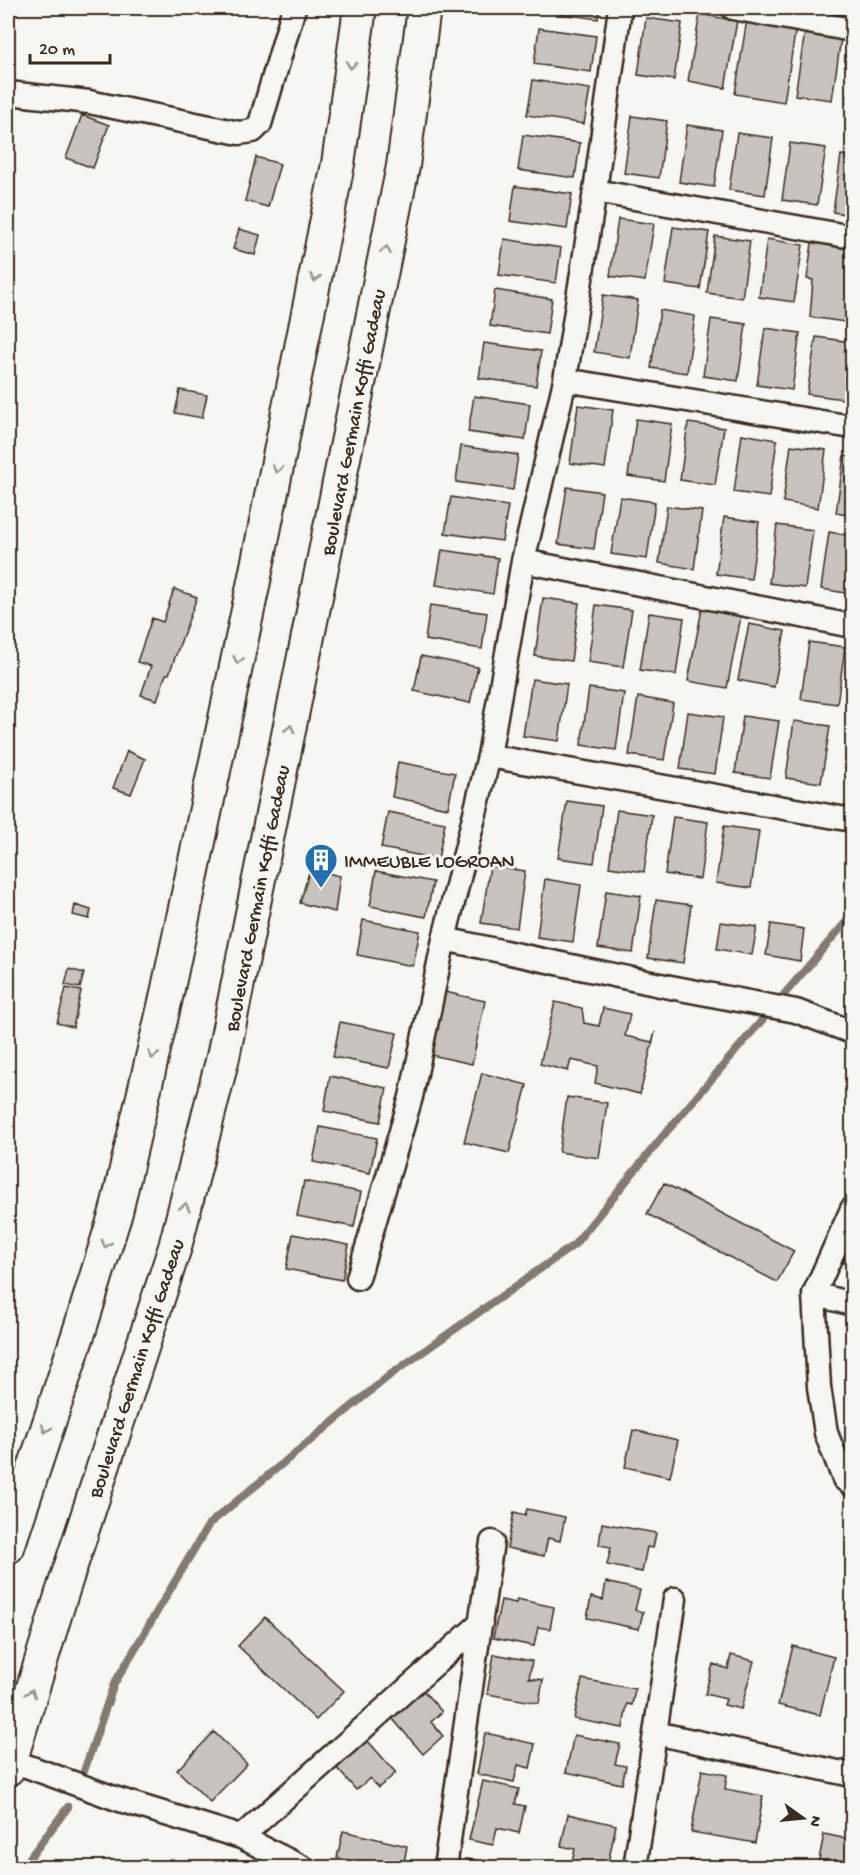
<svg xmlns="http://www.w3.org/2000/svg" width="860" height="1875" viewBox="0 0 860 1875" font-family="'Gochi Hand',sans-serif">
  <rect width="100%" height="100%" fill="#f6f6f2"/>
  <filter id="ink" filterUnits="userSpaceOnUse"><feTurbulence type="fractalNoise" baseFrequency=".0167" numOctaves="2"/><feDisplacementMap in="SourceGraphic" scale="12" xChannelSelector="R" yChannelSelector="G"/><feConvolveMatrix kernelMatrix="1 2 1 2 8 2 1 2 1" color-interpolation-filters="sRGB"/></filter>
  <g filter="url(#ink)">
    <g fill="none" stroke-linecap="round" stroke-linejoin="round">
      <path stroke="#857a71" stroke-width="8" d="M84 1771 114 1684 209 1524 390 1375 574 1245 663 1136 852 915
        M22 1868 68 1807"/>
    </g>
    <path fill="#c8c3be" stroke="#3b2a1e" stroke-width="1.5" d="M541 8H600L598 19 541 11Z
      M700 14 737 21 725 88 688 81Z
      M646 18 682 23 674 80 638 75Z
      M747 19 796 27 784 102 735 94Z
      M539 28 596 36 591 72 534 64Z
      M805 32 841 38 832 100 795 95Z
      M852 74V105L847 103Z
      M533 80 590 89 584 124 527 115Z
      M82 115 109 125 93 168 66 158Z
      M632 116 667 121 659 178 624 173Z
      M687 125 722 130 714 187 679 182Z
      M737 133 773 138 765 195 729 190Z
      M523 135 580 143 575 178 518 170Z
      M790 143 826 148 817 205 782 200Z
      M841 155 852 156V215L833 212Z
      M256 157 280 164 268 207 245 201Z
      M515 186 572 194 567 229 510 221Z
      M618 219 654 224 645 281 610 276Z
      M673 227 709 232 700 289 665 284Z
      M239 229 260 235 255 255 233 249Z
      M715 236 750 241 742 298 707 293Z
      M813 236 852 242V312H846L845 322 810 317 813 280 807 279Z
      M504 239 561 248 556 283 499 275Z
      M767 239 803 245 794 302 759 297Z
      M495 290 552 299 547 334 490 326Z
      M603 295 638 300 630 358 594 352Z
      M660 310 695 316 687 373 651 368Z
      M711 319 746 324 738 381 703 376Z
      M765 328 800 333 792 390 757 385Z
      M816 337 851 342 843 399 807 394Z
      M484 343 541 351 536 386 479 378Z
      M180 390 207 395 202 418 175 413Z
      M474 396 530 404 525 440 468 432Z
      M578 405 613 410 605 468 570 463Z
      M636 419 672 424 664 481 628 476Z
      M688 423 724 428 715 485 680 480Z
      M742 434 777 440 769 497 734 492Z
      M791 445 826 450 818 508 783 502Z
      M461 446 518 455 513 490 456 482Z
      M844 456 852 457V516L836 513Z
      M567 487 602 492 594 549 558 544Z
      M451 497 508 506 502 541 445 533Z
      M620 497 655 502 647 559 611 554Z
      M667 506 702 511 694 569 659 563Z
      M724 517 759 522 751 579 716 574Z
      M777 525 813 530 805 588 769 583Z
      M829 532 852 536V594L821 589Z
      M442 550 498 558 493 594 436 585Z
      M174 589 197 597 169 674H166L157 700 141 695 151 666 137 662 152 618 163 622Z
      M543 598 579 603 571 661 535 656Z
      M430 605 487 613 482 649 425 640Z
      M596 605 632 610 623 667 588 662Z
      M702 609 741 616 727 688 688 681Z
      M649 613 684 618 676 675 640 670Z
      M749 624 785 631 774 687 738 680Z
      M809 642 845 647 837 704 801 699Z
      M421 656 478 667 470 703 414 691Z
      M532 679 567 684 559 741 523 736Z
      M589 688 624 693 616 750 581 745Z
      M638 697 673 703 664 760 629 755Z
      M688 712 723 717 715 774 680 769Z
      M743 716 779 721 770 778 735 773Z
      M794 721 830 726 821 783 786 778Z
      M127 751 145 759 131 794 113 788Z
      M398 762 455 773 448 808 392 797Z
      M567 801 602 806 594 863 558 858Z
      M617 810 652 815 644 872 609 867Z
      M388 812 445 823 438 859 381 848Z
      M673 817 708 822 700 879 665 874Z
      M724 826 759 831 751 888 716 883Z
      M490 866 525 871 517 928 481 923Z
      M310 869 340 876 335 912 300 903Z
      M376 871 433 882 426 917 370 906Z
      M545 879 581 885 573 942 537 937Z
      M606 891 641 896 633 953 598 948Z
      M656 900 691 905 683 963 648 958Z
      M75 905 91 910 89 919 73 915Z
      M363 920 420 931 413 966 357 955Z
      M721 922 757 927 752 955 717 949Z
      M771 924 804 929 800 961 766 955Z
      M69 969 84 973 80 988 65 985Z
      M66 988 81 991 73 1027 57 1023Z
      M445 992 485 1001 472 1064 431 1055Z
      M555 1002 582 1008 584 1023 599 1026 603 1008 630 1014 625 1036 652 1042 655 1032 640 1094 595 1083 598 1066 571 1060 568 1071 540 1064Z
      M340 1022 397 1033 389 1068 333 1057Z
      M482 1073 527 1085 509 1153 464 1142Z
      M330 1076 387 1088 380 1122 324 1111Z
      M567 1097 607 1103 599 1158 559 1152Z
      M320 1127 377 1138 370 1173 313 1162Z
      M304 1181 361 1192 354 1227 297 1216Z
      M664 1183 794 1251 777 1282 647 1214Z
      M293 1234 349 1245 342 1280 286 1269Z
      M852 1243V1267L843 1263Z
      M633 1430 678 1440 670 1477 625 1467Z
      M527 1509 565 1517 560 1541 548 1538 544 1556 507 1548 514 1512 525 1515Z
      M602 1523 656 1533 653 1548 647 1547 642 1572 607 1565 611 1547 599 1545Z
      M606 1582 640 1590 635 1610 643 1612 639 1629 587 1618 591 1597 603 1600Z
      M517 1599 554 1607 550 1629 538 1627 534 1646 493 1638 501 1600 516 1603Z
      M265 1617 344 1691 316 1720 238 1646Z
      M793 1646 834 1657 820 1715 778 1705Z
      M494 1654 532 1661 529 1678 543 1680 539 1703 487 1694Z
      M731 1655 754 1661 741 1709 724 1705 726 1699 705 1694 713 1664 728 1669Z
      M582 1679 635 1689 632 1705 627 1704 623 1728 574 1719Z
      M423 1690 442 1712 431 1722 443 1736 423 1754 392 1718Z
      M214 1732 247 1764 210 1802 177 1770Z
      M485 1733 535 1744 530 1768 518 1765 514 1782 477 1774Z
      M574 1735 620 1744 615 1764 626 1766 622 1784 566 1772Z
      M367 1740 396 1773 378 1788 370 1778 356 1790 336 1767Z
      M702 1770 727 1775 725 1789 763 1796 755 1843 691 1832Z
      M483 1781 519 1789 515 1804 525 1806 519 1833 497 1828 493 1845 469 1840Z
      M568 1814 616 1825 607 1868 571 1866 575 1849 561 1846Z
      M343 1831 407 1846 403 1868H381L337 1858Z
      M824 1834 852 1840V1838V1868H831L818 1865Z
      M465 1859 507 1864V1868H464Z
      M690 1860 729 1868H688Z"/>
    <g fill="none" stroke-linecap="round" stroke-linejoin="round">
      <g stroke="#3b2a1e" stroke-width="27">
        <path id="minor" d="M733 8 852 30
          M8 93 89 102 239 133 253 131 260 124 294 8
          M595 191 852 237
          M565 380 852 427
          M523 561 852 626
          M489 756 852 820
          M444 939 665 986 796 1011 852 1032
          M852 1209 814 1294 819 1387 826 1433 844 1479 852 1485
          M358 1278 411 1097 444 939 489 756 523 561 565 380 595 191 620 8
          M814 1294 852 1304
          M655 1733 852 1775
          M10 1760 117 1799 241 1837 304 1868
          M241 1837 481 1623
          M445 1868 492 1542
          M635 1868 675 1599"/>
      </g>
      <g stroke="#3b2a1e" stroke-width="36">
        <path id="secondary" d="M8 1547 80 1329 116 1212 166 998 253 586 338 164 360 8
          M8 1769 61 1596 175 1247 223 1057 403 166 424 8"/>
      </g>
      <use href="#minor" stroke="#f6f6f2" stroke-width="22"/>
      <use href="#secondary" stroke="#f6f6f2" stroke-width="32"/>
    </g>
    <defs><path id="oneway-chevron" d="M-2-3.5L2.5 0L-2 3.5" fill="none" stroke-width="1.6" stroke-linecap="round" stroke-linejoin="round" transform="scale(1.5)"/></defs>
    <g stroke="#989088">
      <use href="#oneway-chevron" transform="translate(351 65) rotate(98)"/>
      <use href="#oneway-chevron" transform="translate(386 250) rotate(-79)"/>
      <use href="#oneway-chevron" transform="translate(315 278) rotate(101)"/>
      <use href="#oneway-chevron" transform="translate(277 469) rotate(101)"/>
      <use href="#oneway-chevron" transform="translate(238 660) rotate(102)"/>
      <use href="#oneway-chevron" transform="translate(290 729) rotate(-79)"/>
      <use href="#oneway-chevron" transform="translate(153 1055) rotate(103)"/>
      <use href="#oneway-chevron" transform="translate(185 1207) rotate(-76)"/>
      <use href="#oneway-chevron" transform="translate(106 1244) rotate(107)"/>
      <use href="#oneway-chevron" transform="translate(46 1429) rotate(109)"/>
      <use href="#oneway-chevron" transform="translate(31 1693) rotate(-73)"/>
    </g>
  </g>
  <defs>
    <g id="building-pin" transform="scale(1.725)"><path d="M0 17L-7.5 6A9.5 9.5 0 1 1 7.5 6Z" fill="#1f6fb2" stroke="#f6f6f2"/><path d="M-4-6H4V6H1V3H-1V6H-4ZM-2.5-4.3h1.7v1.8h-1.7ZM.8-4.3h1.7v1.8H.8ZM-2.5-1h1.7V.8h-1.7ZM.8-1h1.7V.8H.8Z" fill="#fff"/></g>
  </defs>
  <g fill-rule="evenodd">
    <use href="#building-pin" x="321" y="860"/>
  </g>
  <g text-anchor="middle" stroke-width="6" stroke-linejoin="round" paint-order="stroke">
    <g font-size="20" fill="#3b2a1e" stroke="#f6f6f2">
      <text transform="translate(352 422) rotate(-79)" y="7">Boulevard Germain Koffi Gadeau</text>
      <text transform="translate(256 898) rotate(-79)" y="7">Boulevard Germain Koffi Gadeau</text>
      <text transform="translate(135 1368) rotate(-72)" y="7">Boulevard Germain Koffi Gadeau</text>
    </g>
    <g font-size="20" fill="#3b2a1e" stroke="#f6f6f2" text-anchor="start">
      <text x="344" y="867">IMMEUBLE LOGROAN</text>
    </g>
  </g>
  <rect width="860" height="1875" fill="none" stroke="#f6f6f2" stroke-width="30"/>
  <rect x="15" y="15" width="830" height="1845" fill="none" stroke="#3b2a1e" stroke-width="2" filter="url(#ink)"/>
  <g transform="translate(803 1818) rotate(105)" stroke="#f6f6f2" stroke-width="4.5" paint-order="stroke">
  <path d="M0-4.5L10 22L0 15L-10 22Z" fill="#3b2a1e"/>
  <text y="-9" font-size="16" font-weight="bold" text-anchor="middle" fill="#3b2a1e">N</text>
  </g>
  <path d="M30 54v9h80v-9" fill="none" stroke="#3b2a1e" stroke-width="3"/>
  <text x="39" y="54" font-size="18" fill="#3b2a1e" stroke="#f6f6f2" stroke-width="4.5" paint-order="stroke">20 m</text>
</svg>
